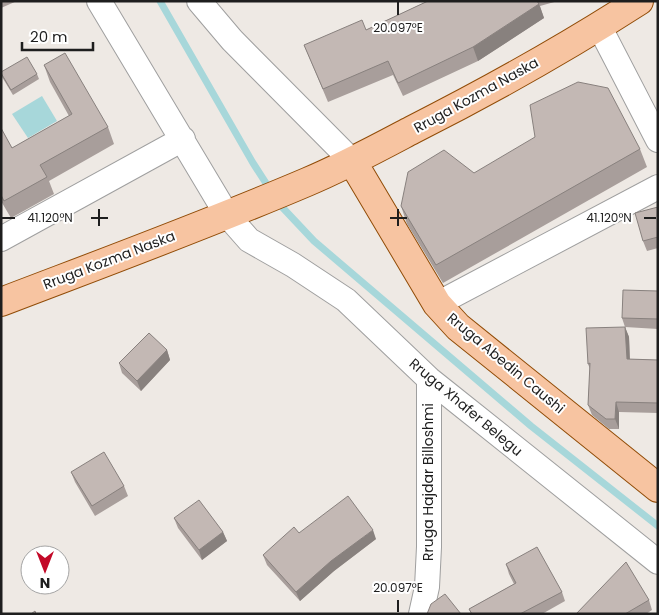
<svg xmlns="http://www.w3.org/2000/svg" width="659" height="615" viewBox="0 0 659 615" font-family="Poppins,sans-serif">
  <rect width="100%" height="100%" fill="#eee9e4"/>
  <path fill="#a7d7da" d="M42 96 57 121 28 138 12 114Z"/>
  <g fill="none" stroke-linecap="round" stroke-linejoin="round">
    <path stroke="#a7d7da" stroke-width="7" d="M160 1 253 163 271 191
      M277 200 282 207 314 241 531 426 658 526"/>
    <g stroke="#9f9f9f" stroke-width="26">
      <path id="minor" d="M99 1 227 215 249 240 293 265 346 300 429 379 658 562
        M199 1 232 40 352 161
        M599 26 658 140
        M1 239 183 139
        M437 304 658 187
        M421 614 427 587 429 547V379"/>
    </g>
    <g stroke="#914c07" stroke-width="30">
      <path id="major" d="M352 161 437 304 458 327 658 488
        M1 302C103 263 206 225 307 182 343 167 378 148 412 130 489 91 566 48 639 1"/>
    </g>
    <use href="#minor" stroke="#fff" stroke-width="24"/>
    <use href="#major" stroke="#f7c4a1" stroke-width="28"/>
  </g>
  <path fill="#a89e9b" d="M1 1H17L1 8Z
    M428 1H558L540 6 544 18 478 61 403 96 393 75 328 102 304 45 366 30Z
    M44 65 108 127 114 144 49 181 54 194 11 218 1 201V128L12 148 69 116 50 82Z
    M1 74H37L39 79 13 95 2 77Z
    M640 149 647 167 443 283 407 224 401 206 474 173Z
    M658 207V248L647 251 643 241Z
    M658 291V329L625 327 622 318Z
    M625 327 629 337 630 359 658 360V413L619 412V429H609L592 415 588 405 590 369 588 364Z
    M167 350 170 360 141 391 122 373 119 363Z
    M71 472 124 486 128 496 95 516 75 482Z
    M174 518 223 532 227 541 202 560 178 528Z
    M299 533 376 539 334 571 300 601 267 565 263 555Z
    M506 564 562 592 565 601 542 614H471L469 609 514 584 509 574Z
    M649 600 652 610 646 614H576Z"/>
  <path fill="#88817e" d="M539 4 544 18 478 61 473 47Z
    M625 327 629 337 630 368 627 359Z
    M167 350 170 360 141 391 137 381Z
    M616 402 619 412V429L615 419Z
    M373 530 376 539 334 571 300 601 296 592 331 561Z
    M223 532 227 541 202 560 199 550Z"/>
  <path fill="#c3b8b4" stroke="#88817e" d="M428 1H537L539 4 473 47 398 83 388 61 323 89 304 45 362 20 366 30Z
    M65 53 108 127 40 165 47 177 4 201 1 195V128L12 148 72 114 44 65Z
    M27 57 37 74 11 90 1 73V72Z
    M578 82 608 88 640 149 436 265 401 206 408 172 444 150 474 173 535 137 530 105Z
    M658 207V237L643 241 635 213Z
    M623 290 658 291V319L622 318Z
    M625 327 627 359 658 360V403L616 402 615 419H606L588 405 590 363 588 364 586 328Z
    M149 333 167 350 137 381 119 363Z
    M104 452 124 486 92 506 71 472Z
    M348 496 373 530 331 561 296 592 263 555 294 527 299 533Z
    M199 500 223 532 199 550 174 518Z
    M537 547 562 592 520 614H472L469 609 516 583 506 564Z
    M626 562 649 600 625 614H576Z
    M445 594 461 614H427L431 604Z
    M35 611 36 614H31Z"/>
  <path fill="none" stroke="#1e1e1e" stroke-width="2" d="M398 2V15M99 209V226M398 209V226M2 218H15M91 218H108M390 218H407M644 218H656M398 600V612"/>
  <g text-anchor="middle" stroke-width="4" stroke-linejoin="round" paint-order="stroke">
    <g font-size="14" fill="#1e1e1e" stroke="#fff">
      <text transform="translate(476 95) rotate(-29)" y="5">Rruga Kozma Naska</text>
      <text transform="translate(109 260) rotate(-21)" y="5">Rruga Kozma Naska</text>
      <text transform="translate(506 363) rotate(40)" y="5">Rruga Abedin Caushi</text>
      <text transform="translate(466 407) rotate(40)" y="5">Rruga Xhafer Belegu</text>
      <text transform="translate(428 482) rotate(-90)" y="5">Rruga Hajdar Billoshmi</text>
    </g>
  </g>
  <g font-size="12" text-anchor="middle" fill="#1e1e1e" stroke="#fff" stroke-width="4" stroke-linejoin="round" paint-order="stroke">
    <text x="398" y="32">20.097°E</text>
    <text x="609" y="222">41.120°N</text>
    <text x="50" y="222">41.120°N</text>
    <text x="398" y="592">20.097°E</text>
  </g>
  <rect width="659" height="615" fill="none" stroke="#1e1e1e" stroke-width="5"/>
  <g transform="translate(45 570) rotate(180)"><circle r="24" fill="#ffffff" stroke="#a5a5a5"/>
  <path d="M0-4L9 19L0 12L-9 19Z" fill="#c30928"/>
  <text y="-8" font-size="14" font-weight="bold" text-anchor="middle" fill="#1e1e1e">N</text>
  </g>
  <path d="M22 42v8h71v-8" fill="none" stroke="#1e1e1e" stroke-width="2.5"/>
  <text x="30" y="42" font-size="15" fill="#1e1e1e" stroke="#ffffff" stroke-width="4" paint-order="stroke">20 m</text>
</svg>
